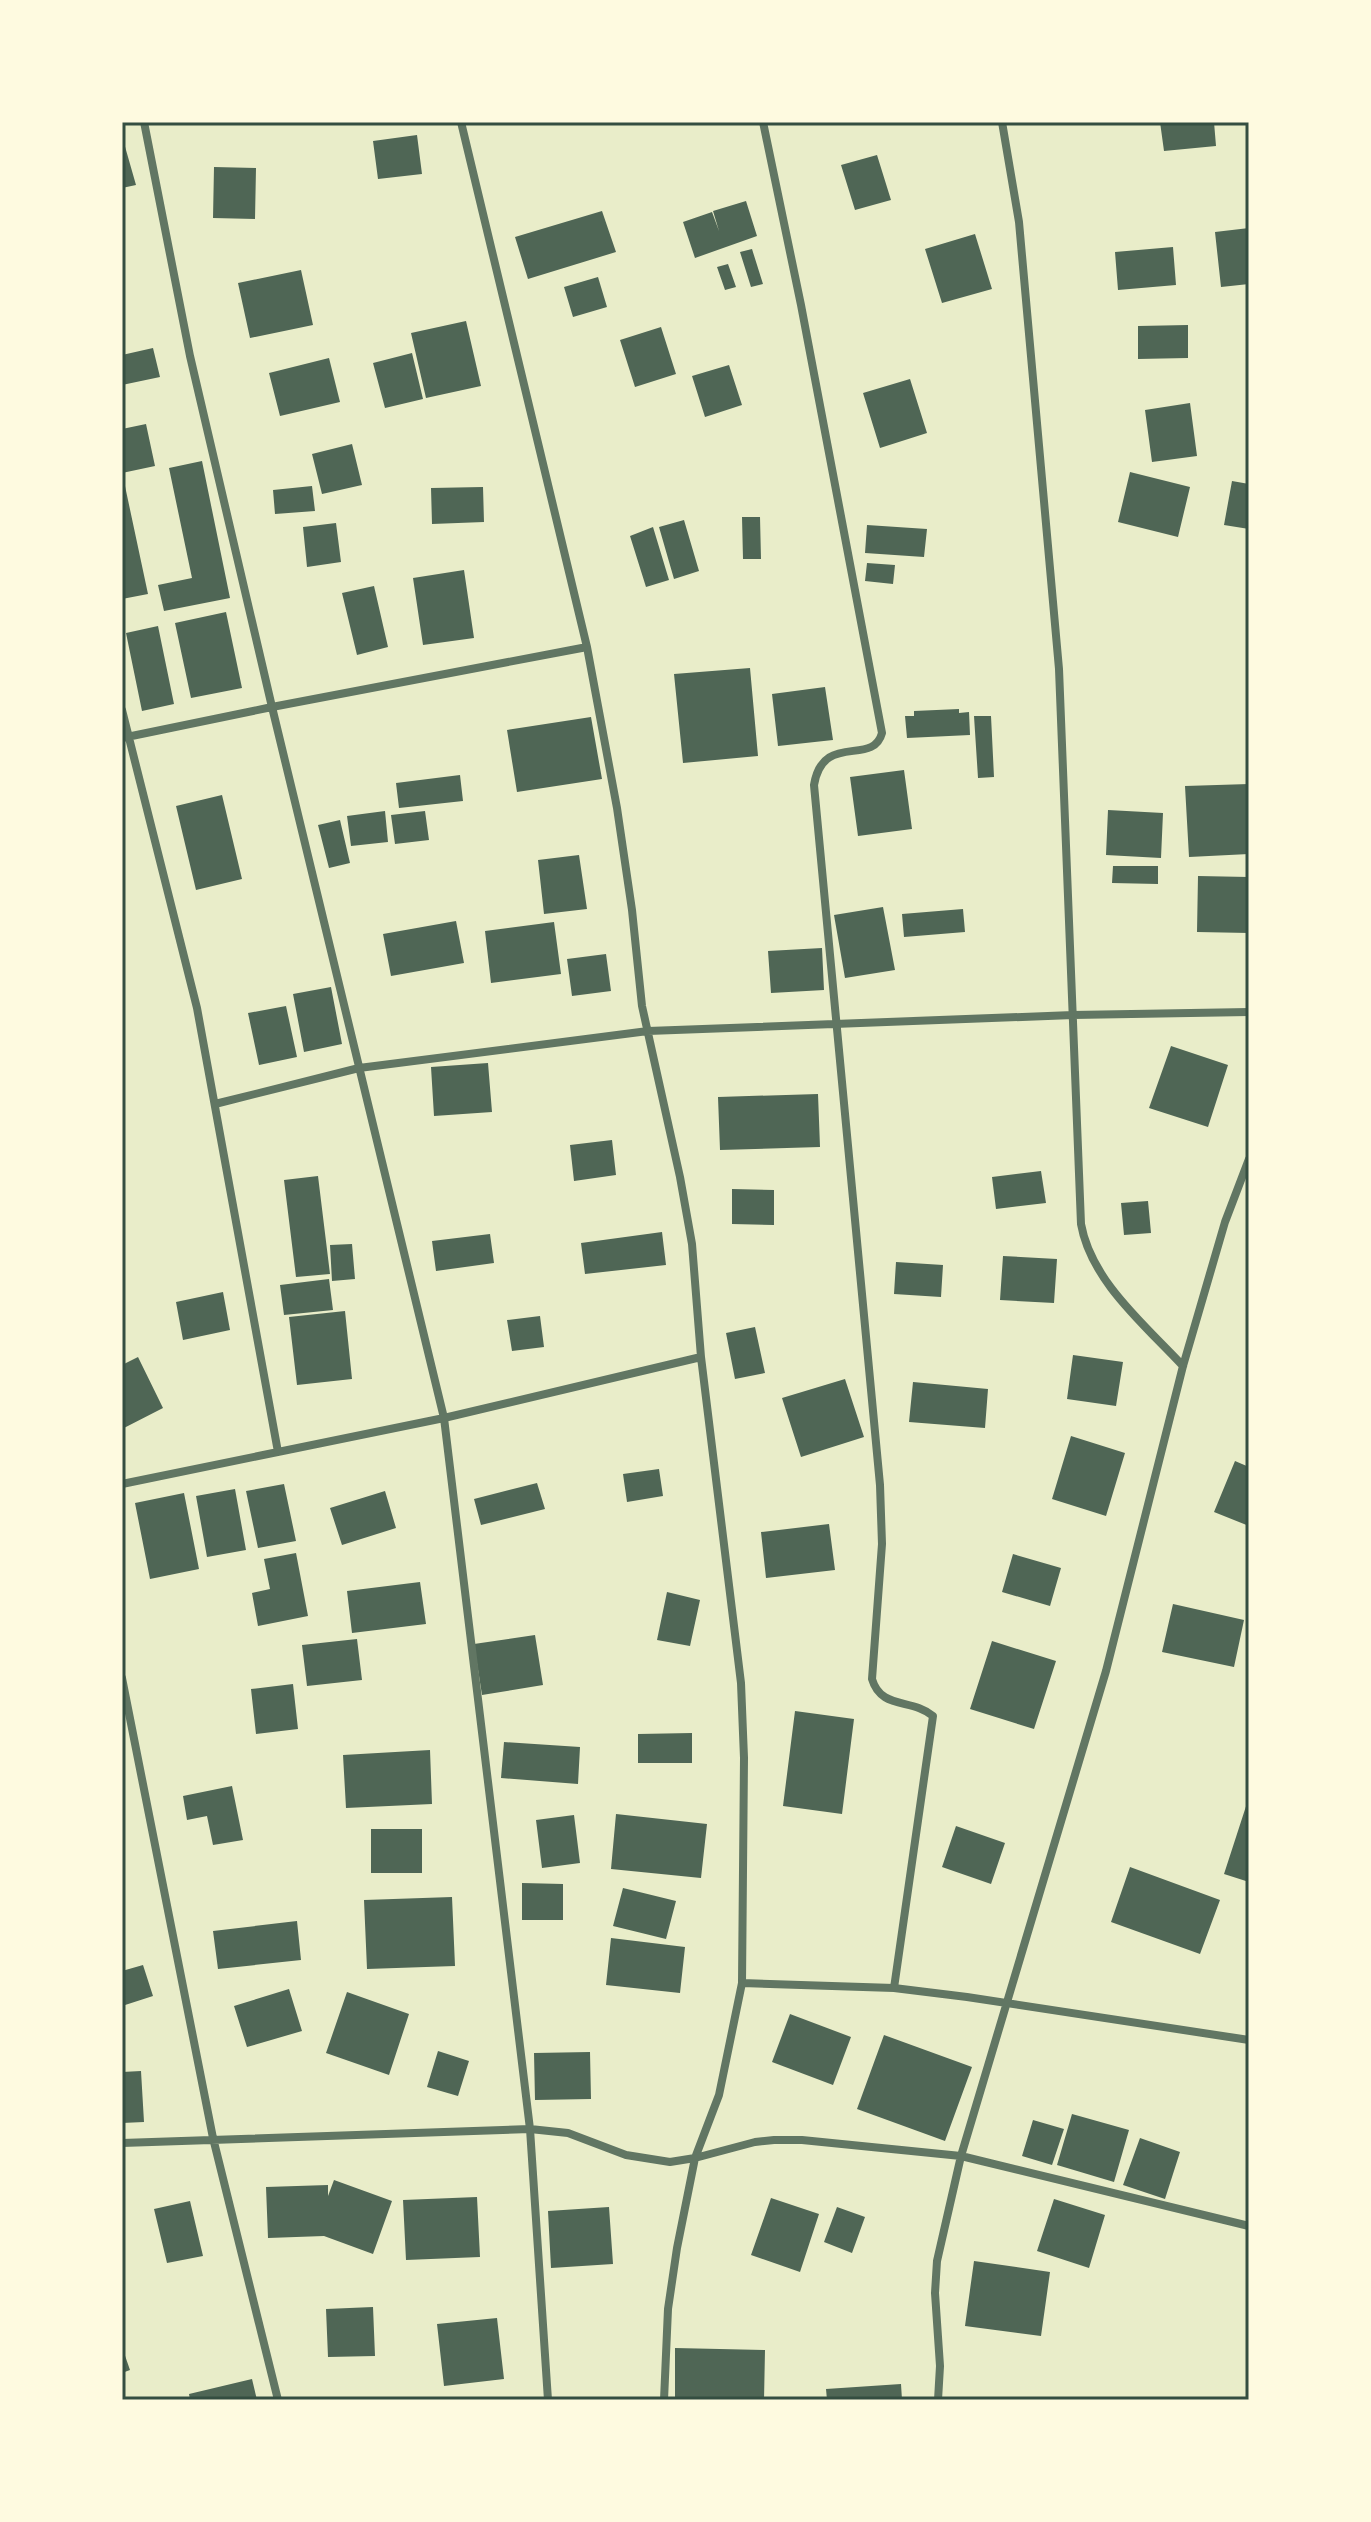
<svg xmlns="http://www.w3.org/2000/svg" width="1371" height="2522" viewBox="0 0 1371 2522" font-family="'PT Serif',serif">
  <rect width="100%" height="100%" fill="#e9edc9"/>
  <path fill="#4f6655" d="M1160 122H1214L1216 146 1164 151Z
    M417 135 422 174 378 179 373 141Z
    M122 136 136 185 122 188Z
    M877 155 891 200 855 210 841 165Z
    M214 167 256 168 255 219 213 218Z
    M746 201 757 236 695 258 683 222 712 212 719 231 713 211Z
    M602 211 616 252 528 279 515 237Z
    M1249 228V284L1221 287 1215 232Z
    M975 234 992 289 942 303 925 249Z
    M1173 247 1176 285 1118 290 1115 252Z
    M752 249 763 284 751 287 740 252Z
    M728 264 736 287 725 290 717 267Z
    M301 270 313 325 250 338 238 283Z
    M598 277 607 307 573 317 564 287Z
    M466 321 481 386 426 398 411 333Z
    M1188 325V358L1138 359V326Z
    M661 327 676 374 635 387 620 340Z
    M153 348 160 377 122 385V355Z
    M412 353 423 399 385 408 373 363Z
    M329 358 340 402 280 416 269 373Z
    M729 365 742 405 705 417 692 376Z
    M910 379 927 433 880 448 863 393Z
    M1190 403 1197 456 1152 462 1145 410Z
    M146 424 155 466 122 473V429Z
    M352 444 362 485 322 494 312 454Z
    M202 461 230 598 164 611 158 585 192 578 169 468Z
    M1130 472 1190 487 1178 537 1118 522Z
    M1232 481 1249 484V529L1224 525Z
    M125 486 148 594 122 599V487Z
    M312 486 315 511 275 514 273 490Z
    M483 487 484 522 432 524 431 488Z
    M742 517H760L761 559H743Z
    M684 520 699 571 674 579 659 527Z
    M336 523 341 562 307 567 303 527Z
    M867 525 927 529 924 557 865 553Z
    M653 527 669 580 646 587 630 536Z
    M867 563 895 565 893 584 865 581Z
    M464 570 474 638 423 645 413 578Z
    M374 586 388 647 357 655 342 593Z
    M226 612 242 688 191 698 175 623Z
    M158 626 174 704 142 711 126 633Z
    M750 668 758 756 683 763 674 674Z
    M825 687 833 740 778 746 772 694Z
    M959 709V713L969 712 970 735 907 738 905 716H914V711Z
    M974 716H991L994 777 978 778Z
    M591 717 602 779 517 792 507 730Z
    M904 770 912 829 858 836 850 777Z
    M460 775 463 801 399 808 396 783Z
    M1249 784V854L1189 857 1185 786Z
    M222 795 242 879 196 890 176 806Z
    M1108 810 1163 813 1161 858 1106 855Z
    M385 811 388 842 351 846 347 816Z
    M425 811 429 840 395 844 391 815Z
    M340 820 350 863 329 868 318 825Z
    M579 855 587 909 544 914 538 860Z
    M1113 866H1158V884L1112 883Z
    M1198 876 1249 877V933L1197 932Z
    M883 907 895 970 845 978 834 915Z
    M963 909 965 932 904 937 902 914Z
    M456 921 464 963 391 976 383 934Z
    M554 922 561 974 491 983 485 931Z
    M822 948 824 990 771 993 768 951Z
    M606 954 611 991 572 996 567 959Z
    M331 987 342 1044 304 1052 293 994Z
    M286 1006 297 1057 259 1065 248 1013Z
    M1171 1046 1228 1065 1208 1127 1149 1108Z
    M488 1063 492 1112 434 1116 431 1067Z
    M818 1094 820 1147 720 1150 718 1097Z
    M612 1140 616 1175 574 1181 570 1145Z
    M1041 1171 1046 1203 996 1209 992 1177Z
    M318 1176 330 1274 296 1277 284 1180Z
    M732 1189 774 1190V1225L732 1224Z
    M1148 1201 1151 1233 1124 1235 1121 1203Z
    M662 1232 666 1265 585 1274 581 1243Z
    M490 1234 494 1263 436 1271 432 1241Z
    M352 1244 355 1279 332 1281 330 1245Z
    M1003 1256 1057 1259 1054 1303 1000 1300Z
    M896 1262 943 1265 941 1297 894 1294Z
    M329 1279 333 1310 284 1315 280 1285Z
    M223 1292 230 1330 183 1340 176 1302Z
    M345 1311 352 1379 297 1385 289 1317Z
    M540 1316 544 1347 512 1351 507 1320Z
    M755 1327 765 1373 735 1379 726 1333Z
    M1073 1355 1123 1362 1116 1406 1067 1399Z
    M138 1357 163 1408 122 1429V1365Z
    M845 1379 864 1437 801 1457 782 1398Z
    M913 1382 988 1389 985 1428 909 1422Z
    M1071 1436 1125 1453 1106 1516 1052 1499Z
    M1235 1461 1249 1467V1526L1214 1512Z
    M659 1469 663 1496 627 1502 623 1474Z
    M537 1483 545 1509 481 1525 474 1499Z
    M284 1484 296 1541 258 1548 246 1491Z
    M235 1489 246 1550 207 1557 196 1496Z
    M385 1491 396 1528 342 1545 330 1508Z
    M184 1493 199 1569 150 1579 135 1503Z
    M829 1524 835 1570 766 1578 761 1532Z
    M296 1553 308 1616 258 1626 252 1593 270 1589 264 1559Z
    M1013 1554 1061 1568 1050 1606 1002 1592Z
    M420 1582 426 1624 352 1633 347 1591Z
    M667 1592 700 1600 690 1646 657 1640Z
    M1173 1604 1244 1620 1234 1667 1162 1652Z
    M535 1635 543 1685 482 1695 474 1644Z
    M357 1639 362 1680 307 1686 302 1645Z
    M992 1641 1056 1661 1034 1729 970 1709Z
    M293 1684 298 1729 256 1734 251 1689Z
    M795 1711 854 1719 842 1814 783 1806Z
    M692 1733V1763H638V1734Z
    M504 1742 580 1747 578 1784 501 1778Z
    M430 1750 432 1804 346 1808 343 1755Z
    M232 1786 243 1840 213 1845 207 1816 187 1820 183 1796Z
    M1249 1797V1882L1224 1874Z
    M616 1814 707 1824 701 1878 611 1869Z
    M574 1815 580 1863 542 1868 536 1820Z
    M956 1826 1005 1843 991 1884 942 1867Z
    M371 1829H422V1873H371Z
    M1130 1867 1220 1900 1200 1954 1111 1922Z
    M522 1883 563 1884V1920H522Z
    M623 1888 676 1901 666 1939 613 1926Z
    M452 1897 455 1966 367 1969 364 1900Z
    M297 1921 301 1960 218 1969 213 1931Z
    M611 1938 685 1947 680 1993 606 1985Z
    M143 1965 153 1996 122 2006V1971Z
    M289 1989 302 2031 247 2047 234 2006Z
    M347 1992 409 2014 389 2075 326 2053Z
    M790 2014 851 2037 833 2085 772 2062Z
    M884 2035 972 2067 945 2141 857 2109Z
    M438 2051 469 2061 458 2096 427 2087Z
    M590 2052 591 2099 535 2100 534 2053Z
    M141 2071 144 2122 122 2123V2072Z
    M1072 2114 1129 2130 1114 2182 1057 2165Z
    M1033 2120 1064 2129 1052 2165 1022 2156Z
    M1140 2138 1180 2152 1165 2199 1123 2185Z
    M334 2180 392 2201 373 2254 324 2236 268 2238 266 2187 328 2185V2196Z
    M477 2197 480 2257 406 2260 403 2200Z
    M771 2198 819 2214 800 2272 751 2255Z
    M1054 2199 1105 2215 1089 2268 1037 2251Z
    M190 2201 203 2256 167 2263 154 2209Z
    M609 2207 613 2264 551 2268 548 2211Z
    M837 2207 865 2217 852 2253 824 2242Z
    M974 2261 1050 2272 1041 2336 965 2326Z
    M373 2307 375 2356 328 2357 326 2309Z
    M497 2318 504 2379 444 2386 437 2324Z
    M122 2347 130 2370 122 2373Z
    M675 2348 765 2350 764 2400H675Z
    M252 2379 257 2400H190L189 2394Z
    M901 2384 902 2400H827L826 2389Z"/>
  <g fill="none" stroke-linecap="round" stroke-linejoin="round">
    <path stroke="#617663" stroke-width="8" d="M144 122 190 356 272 707 444 1418 530 2129 548 2400
      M461 122 587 647 617 808 632 910 642 1006 680 1177 692 1244 701 1357 741 1683 744 1758 742 1983 719 2095 695 2158 677 2248 668 2309 664 2400
      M763 122 801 305 882 733C873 767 823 731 814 785L880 1485 882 1544 872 1679C881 1710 912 1698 933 1716L894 1988
      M1002 122 1019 222 1059 669 1081 1224C1091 1281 1145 1325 1183 1366
      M122 710 197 1008 278 1452
      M122 738 272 707 587 647
      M215 1104 359 1068 648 1031 1073 1015 1249 1012
      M122 1484 444 1418 701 1357
      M122 1678 213 2138 278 2400
      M742 1983 894 1988 967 1997 1249 2040
      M122 2143 530 2129 568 2133 626 2155 670 2162 695 2158 755 2142 774 2140H802L961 2156 1249 2226
      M938 2400 940 2366 935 2293 937 2261 961 2156 1106 1671 1183 1366 1225 1222 1249 1159"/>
  </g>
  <rect width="1371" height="2522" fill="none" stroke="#fefae0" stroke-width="248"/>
  <rect x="124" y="124" width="1123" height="2274" fill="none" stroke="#344e41" stroke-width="3"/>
</svg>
